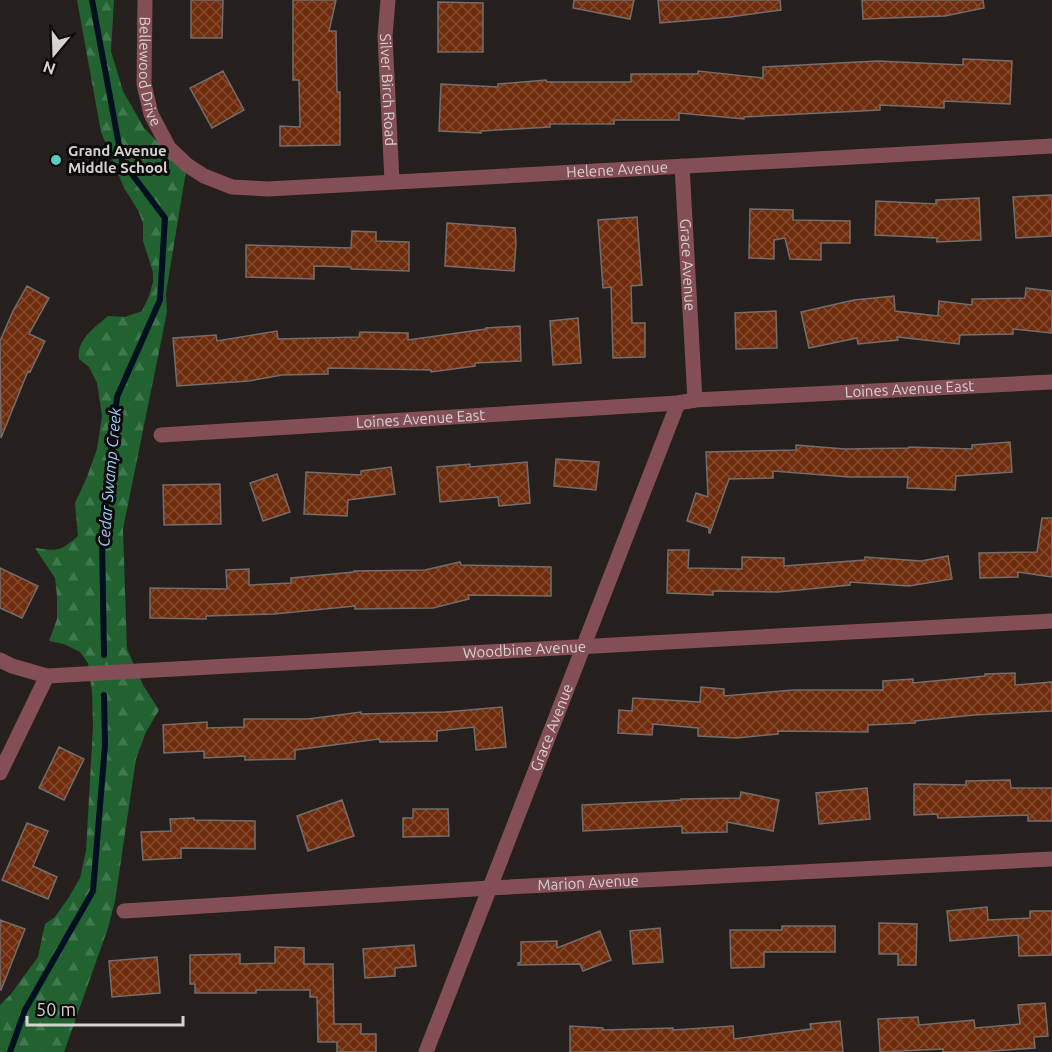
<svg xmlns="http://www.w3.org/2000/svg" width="1052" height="1052" viewBox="0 0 1052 1052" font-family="Ubuntu,sans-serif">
  <defs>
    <pattern id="forest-firs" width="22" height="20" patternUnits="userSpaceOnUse" patternTransform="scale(1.5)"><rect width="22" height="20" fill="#216230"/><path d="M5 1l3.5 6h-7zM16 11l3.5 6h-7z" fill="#40784d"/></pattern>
    <pattern id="building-cross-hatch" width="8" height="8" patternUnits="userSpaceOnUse" patternTransform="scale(1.5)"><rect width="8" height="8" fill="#6f2c0d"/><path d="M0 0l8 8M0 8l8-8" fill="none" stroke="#834a2f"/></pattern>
  </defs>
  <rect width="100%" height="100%" fill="#25201e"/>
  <path fill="url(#forest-firs)" d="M77 0H114L111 51 123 91 144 128 186 171 166 293 167 312 123 529 127 649 143 685 159 710 146 732 136 759 115 901 108 928 64 1052H0V1005L11 994 38 957 45 924 55 917 69 897 80 878 86 851 93 727 92 692 88 663 80 652 64 644 49 641 57 619V596L55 578 35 548C59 551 59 552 78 536L75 503 87 477 97 449 102 416 97 383 89 367 79 359C76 340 95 327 108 316L125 317 142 311 149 296 153 282V272L143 241V223L138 210 124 188 101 132Z"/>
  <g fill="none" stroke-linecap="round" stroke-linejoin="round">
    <path stroke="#011020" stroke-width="6" d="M92 0 122 161 165 218 160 300 117 397 102 537 104 655
      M10 1052 25 1010 93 891 105 745 104 695"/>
  </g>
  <path fill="url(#building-cross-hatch)" stroke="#726d6b" stroke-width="1.5" d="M191 0H223L222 38H191Z
    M293 0H336L329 31H336L337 92H340V145L280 146V126L300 127 299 80H293Z
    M574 0H634L630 19 573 8Z
    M658 0H780L781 10 730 17 660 23Z
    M862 0H983L984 8 945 16 863 19Z
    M438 2 483 3V52H438Z
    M963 59 1012 61 1010 104 944 101V108L880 105V110L744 117V119L679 113V120H614V124H550V127L481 131V133L439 131 441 84 498 87V84L546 80 547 82H631V74H698V71L763 78V67L878 61 963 65Z
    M223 71 244 110 212 128 190 88Z
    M1052 195V236L1016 238 1013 197Z
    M979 198 981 240 937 242V238L875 235 876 201 936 204V200Z
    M750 209 793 210V220L850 221V243H821V260L790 259 785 238 774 240V259L749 258Z
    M637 217 642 285 631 286 632 323H645V357L613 358 611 287 603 288 598 220Z
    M447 223 515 228 516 243 514 271 445 266Z
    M352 231 376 232V241L409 242V271L351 269V267L314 266V279L246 277V245L351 248Z
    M27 286 49 298 29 334 45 341 30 372 28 371 1 438 0 341 13 311Z
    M1026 288 1052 291V333L1013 329V334L960 335 959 344 897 337 898 340 858 344 857 338 809 348 801 312 854 300 894 296 895 311 938 316 939 301 972 305V299L1025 298Z
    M776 311 777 348 736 349 735 313Z
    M578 318 581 363 553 365 550 321Z
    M520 326 521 361 475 363V366L431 372V370L328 368V374L282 375 249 381 177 386 173 338 216 335 217 341 277 331 278 339 359 337 360 332 408 333V340L486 329V328Z
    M1010 442 1012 472 956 476 955 490 907 488 908 477H849L773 471V478L729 479 710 533H709V528L687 521 696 493 708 497 706 452 796 450V445L845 449 909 448V447L972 449V445Z
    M556 459 599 462 596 490 554 486Z
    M527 462 530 503 499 506 498 497 440 502 437 467 470 464V467Z
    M391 467 395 494 348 500 347 516 304 514 306 472 361 475V471Z
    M277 474 290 512 263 521 250 483Z
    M220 484 221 524 164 525 163 485Z
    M1042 518H1052V577L1018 572V577L980 578 979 553 1037 552Z
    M668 550H689L688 568 742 569V557L784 558V566L865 560V557L921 561 948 556 952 579 909 586 850 582V585L778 592 713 591V595L667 593Z
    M460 562 461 565 551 567V596L468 595 469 599 433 608 355 609V606L274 614 206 616V619L150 618V588L227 589 226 570 249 569V585L291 583V578L354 572V571L425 570Z
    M0 568 38 586 22 618 0 608Z
    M1015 673V685L1052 682V711L974 715 915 721V723L868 725V732L778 731V734L737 738 698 736V728L653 724 652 735 618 733 619 710 632 711 633 698 700 702 701 687 724 689V696L793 690H883V681L913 679V683L985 676V674Z
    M502 707 506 747 476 750 474 727 437 731V741L380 742 379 739 295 750V759L245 760V756L204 758V751L164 753 163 725 207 722V728L244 727V719H308L361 712V714L445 712Z
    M59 747 84 759 64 800 39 788Z
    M1010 780 1011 788H1052V821H1028V815L938 818 937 814 914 815V784L966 785V781Z
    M867 788 870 819 819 824 816 793Z
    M741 792 779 800 773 831 727 822V832L682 833V826L583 831 582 805 681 800V799L740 798Z
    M342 800 354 836 308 851 297 816Z
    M413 809H448L449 836 403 837V818H413Z
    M194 818V820L255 821V849L181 848V858L143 860 141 832 171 831 170 819Z
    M27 823 48 831 33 866 57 877 48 899 2 880Z
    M987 907 988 920 1030 918V911H1052V955L1019 956 1018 935 950 941 947 911Z
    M0 920 25 929 1 990H0Z
    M879 923 917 924 916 965H898V954H879Z
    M782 926H835V952H764V967L731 968 730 930H782Z
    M660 928 663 962 633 964 630 931Z
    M600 931 611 960 583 971 580 964 518 965V963L521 962V942L557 941V948Z
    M414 945 416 966 395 968V976L365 978 363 949Z
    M275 947 304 948V964H333L334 1024H361V1034H376V1052H337V1042H318L317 997H310V990H256V993H195V984H190V955L240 954V964L275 963Z
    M157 957 160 993 112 997 109 961Z
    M1045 1003 1048 1036 1034 1037 1035 1048 975 1052H943V1049L880 1052 878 1019 918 1017 919 1025 974 1020 975 1028 1020 1024 1018 1005Z
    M840 1021 843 1052H570V1026L603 1028V1030L673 1028V1030L733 1026 734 1039 811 1029 810 1024Z"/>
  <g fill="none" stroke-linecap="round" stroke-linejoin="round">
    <g stroke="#844e56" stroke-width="15">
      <path id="s1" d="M145 0 144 84 151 114 169 148 187 165 204 176 232 187 268 189 1052 146"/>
      <path id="s2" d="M388 0 385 36 392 181"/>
      <path id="s3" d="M682 166 695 400"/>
      <path id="s4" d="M161 435 678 403 695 400 1052 382"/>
      <path id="s5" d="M0 660 12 666 47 676 1052 621"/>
      <path d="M0 773 47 676"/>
      <path id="s6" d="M124 911 490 888 1052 859"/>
      <path id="s7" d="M426 1052 678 403"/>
    </g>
  </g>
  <circle fill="#57cec1" stroke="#0c0a0a" stroke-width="2" cx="56" cy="160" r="6"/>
  <g text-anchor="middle" stroke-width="6" stroke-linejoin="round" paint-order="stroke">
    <g font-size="15" fill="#d6d2d1" stroke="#0c0a0a">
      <text dy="5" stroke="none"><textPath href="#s1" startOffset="72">Bellewood Drive</textPath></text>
      <text dy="5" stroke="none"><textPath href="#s2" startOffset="90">Silver Birch Road</textPath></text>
      <text dy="5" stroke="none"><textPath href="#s1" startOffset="614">Helene Avenue</textPath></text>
      <text dy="5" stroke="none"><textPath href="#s3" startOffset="99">Grace Avenue</textPath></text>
      <text dy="5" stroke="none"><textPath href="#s4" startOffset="750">Loines Avenue East</textPath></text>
      <text dy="5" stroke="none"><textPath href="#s4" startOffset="260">Loines Avenue East</textPath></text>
      <text dy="5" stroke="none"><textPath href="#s5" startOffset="528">Woodbine Avenue</textPath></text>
      <text dy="5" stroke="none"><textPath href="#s7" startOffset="348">Grace Avenue</textPath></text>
      <text dy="5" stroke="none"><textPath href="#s6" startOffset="465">Marion Avenue</textPath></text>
    </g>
    <g font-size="15" font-weight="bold" fill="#d6d2d1" stroke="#0c0a0a" text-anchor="start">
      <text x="68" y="156">Grand Avenue<tspan x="68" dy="17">Middle School</tspan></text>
    </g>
    <g font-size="16" font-style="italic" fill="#9ecefb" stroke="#0c0a0a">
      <text transform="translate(109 477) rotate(-85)" y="6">Cedar Swamp Creek</text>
    </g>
  </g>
  <g transform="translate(54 54) rotate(199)" stroke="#0c0a0a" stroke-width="4.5" paint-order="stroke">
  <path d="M0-4.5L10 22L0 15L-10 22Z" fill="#d6d2d1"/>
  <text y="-9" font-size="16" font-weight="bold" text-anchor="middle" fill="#d6d2d1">N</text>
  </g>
  <path d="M27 1016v9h156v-9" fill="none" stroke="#d6d2d1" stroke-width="3"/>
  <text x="36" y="1016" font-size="18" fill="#d6d2d1" stroke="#0c0a0a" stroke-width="4.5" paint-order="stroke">50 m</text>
</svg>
